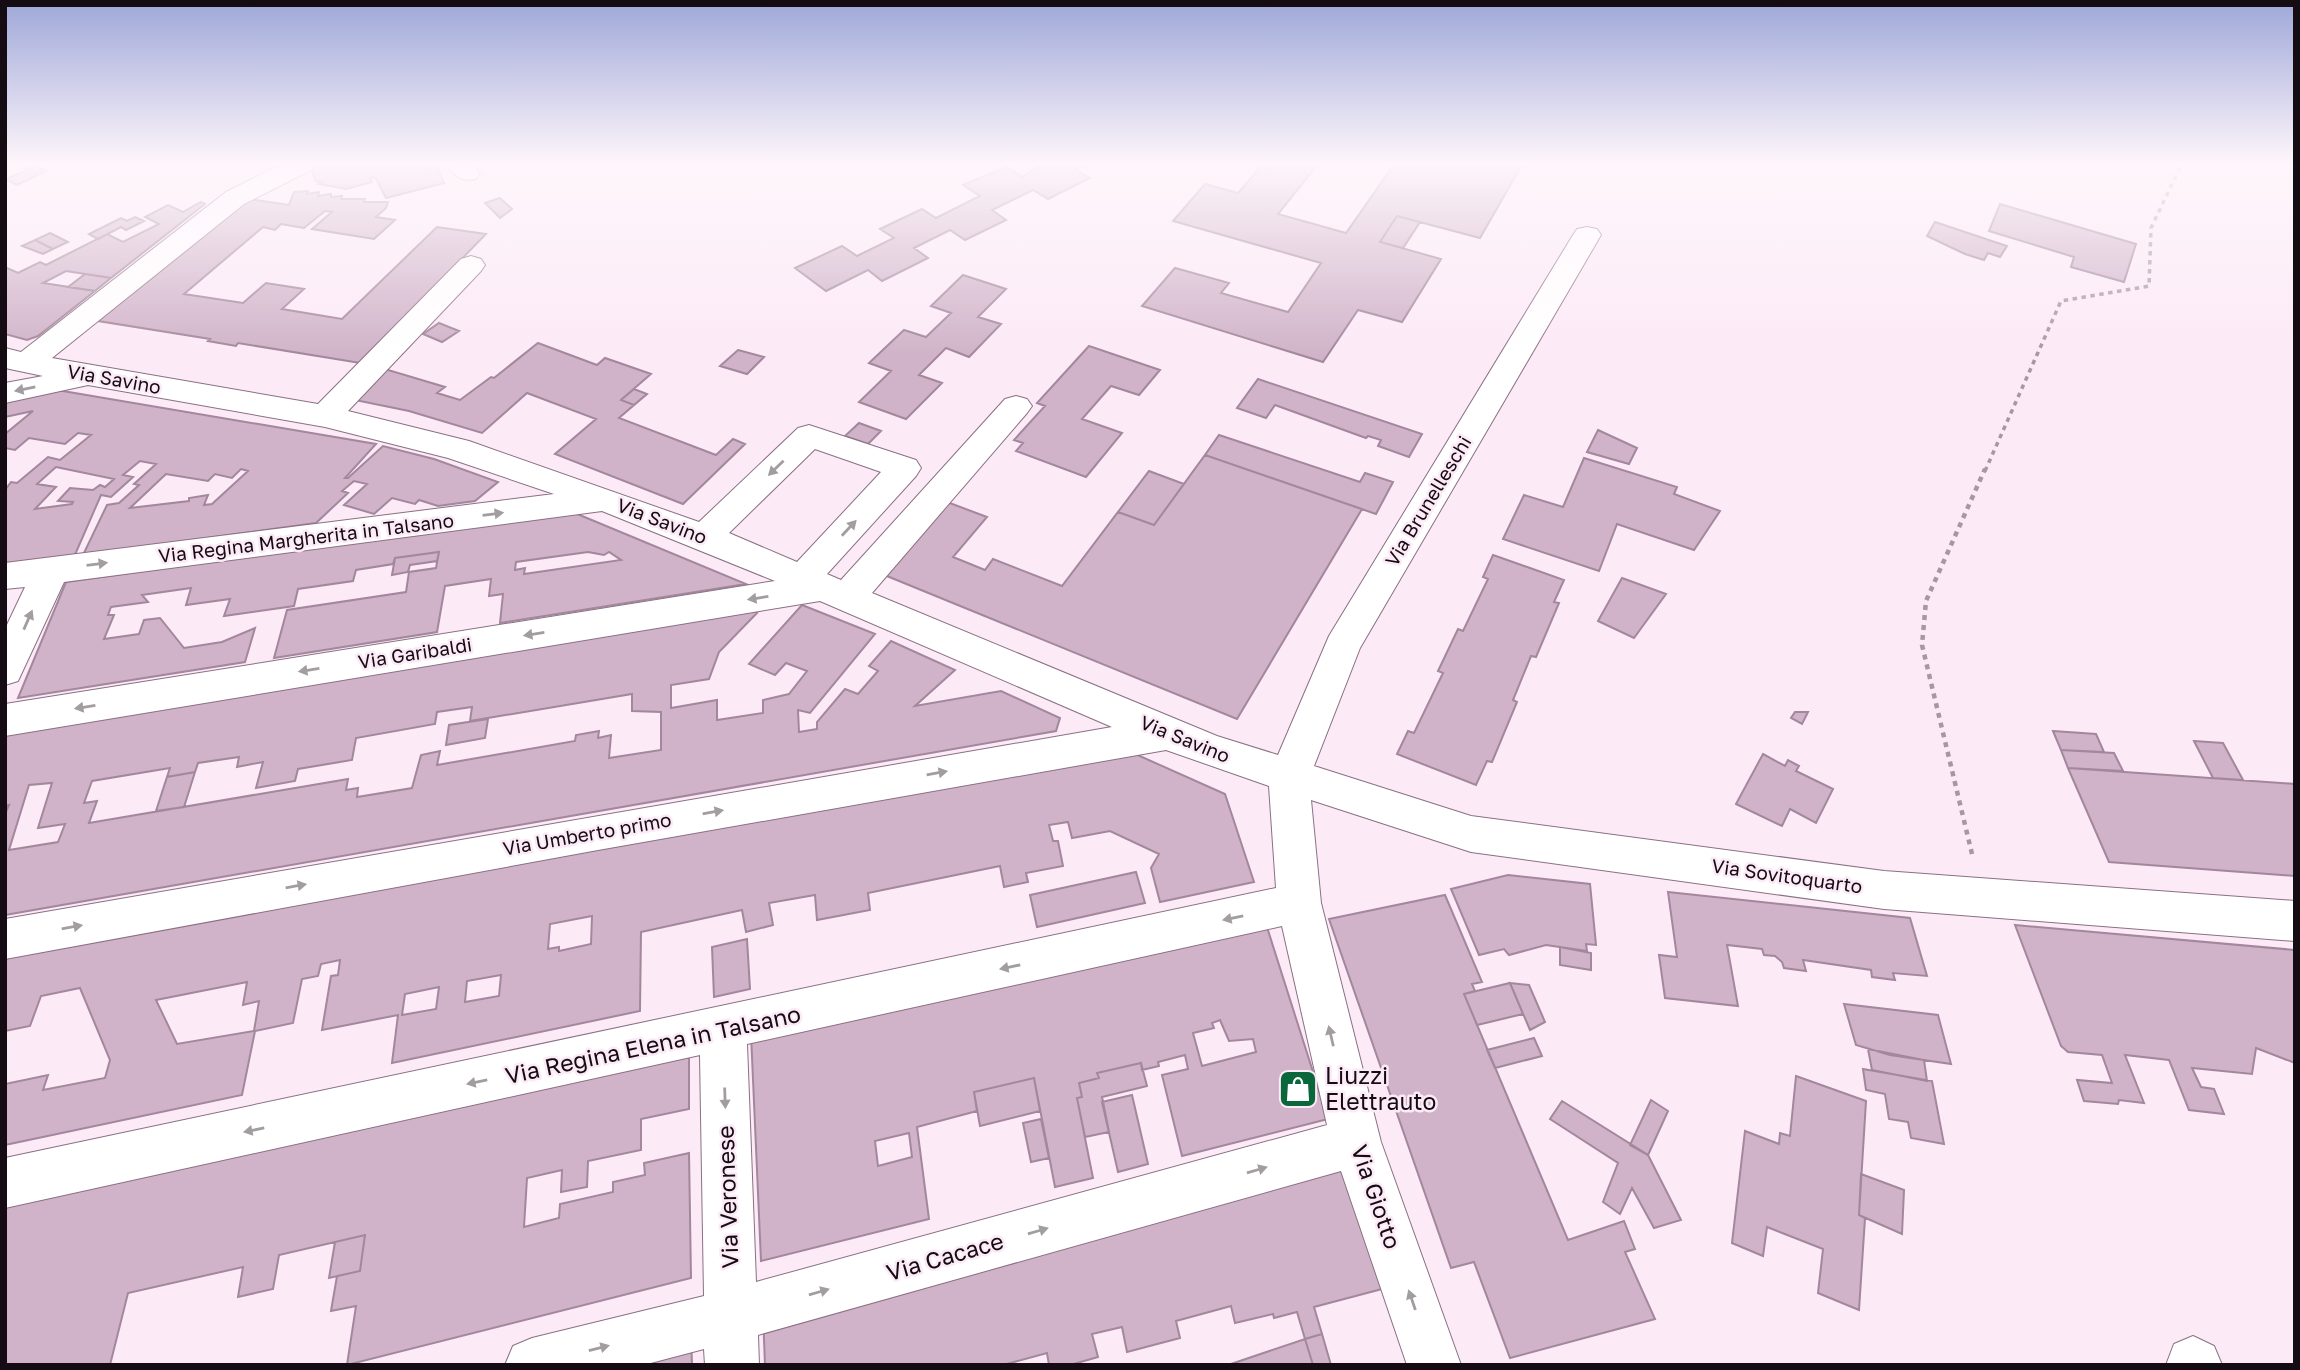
<svg xmlns="http://www.w3.org/2000/svg" width="2300" height="1370" viewBox="0 0 2300 1370" font-family="'Golos Text',sans-serif">
  <rect width="100%" height="100%" fill="#fceaf7"/>
  <path fill="#d0b3c8" stroke="#a3879c" stroke-width="2" fill-rule="evenodd" d="M323 163H432L430 164 432 168 437 167 444 183 386 198 375 177 370 178 372 182 346 189 319 184 322 182 316 181 310 166Z
    M1044 163H1088L1075 170 1090 178 1048 199 1033 190 992 210 1006 220 965 240 950 230 914 248 928 258 882 281 868 270 826 291 795 268 842 246 857 256 894 238 880 229 922 209 936 218 980 196 963 185 1007 167 1022 177Z
    M1264 163H1319L1278 214 1346 233 1395 163H1523L1480 238 1397 216 1380 242 1441 259 1402 322 1358 310 1323 362 1142 306 1175 268 1229 283 1221 293 1288 312 1321 263 1173 221 1205 184 1238 193Z
    M35 166 46 171 17 185 6 179Z
    M308 191 307 194 319 192 318 196 331 194V197L342 196 341 199H365L364 202H388L386 208 376 217 395 220 374 239 312 229 332 212 325 211 304 228 281 224 275 230 263 227 184 294 243 303 266 283 304 289 282 309 342 319 437 227 486 234 360 363 238 343 236 346 208 341 210 339 92 320 242 198 289 205 294 192Z
    M500 198 512 209 500 218 485 203Z
    M201 202 205 204 111 278 66 271 43 283 95 291 38 336 27 340 5 334V267L18 273 40 262 46 265 107 234 123 242 159 224 145 217 168 205 183 212Z
    M2000 204 2136 244 2124 282 2071 267 2074 257 1989 231Z
    M1397 216 1420 222 1403 248 1380 242Z
    M135 217 144 221 126 230 121 227 98 239 89 234 121 218 127 221Z
    M1935 222 2007 246 2000 257 1988 253 1984 260 1965 254 1927 236Z
    M50 233 68 242 53 249 35 240Z
    M35 240 53 249 43 254 22 246Z
    M85 274 111 278 95 291 68 287Z
    M963 275 1006 289 978 317 1001 324 969 357 946 348 919 375 942 383 906 419 859 402 891 371 869 363 904 330 926 337 951 313 931 306Z
    M439 323 459 331 442 342 423 334Z
    M538 343 597 365 605 358 651 374 621 400 634 405 619 418 716 455 733 439 745 444 683 504 555 454 596 419 527 393 482 433 409 411 350 399 385 369 445 387 437 393 460 400 491 377 494 378Z
    M1089 346 1160 370 1139 395 1111 386 1082 419 1122 433 1086 477 1016 451 1023 443 1014 440 1045 406 1037 403Z
    M738 350 764 357 747 374 720 366Z
    M1258 379 1422 434 1409 457 1378 446 1381 440 1368 436 1366 438 1275 405 1266 418 1237 408Z
    M51 389 376 444 345 478H348L383 446 434 459 498 482 475 501 438 506 419 500 415 504 392 498 374 514 344 505 367 484 354 481 342 491 348 493 316 523 83 555 107 505 119 503 139 485 134 484 156 464 140 461 123 475 133 477 111 497 101 495 74 557 5 566V490L11 482 17 483 48 457 60 460 91 435 78 433 65 444 29 438 15 450 5 448V434L33 411 5 417V398ZM56 467 114 479 105 487 100 485 93 490 70 488 58 501 73 502 72 504 35 509 56 487 37 484ZM241 469 248 471 212 504 204 505 208 495 189 498V501L130 508 166 474 208 481 215 474 232 478Z
    M634 389 647 394 634 405 621 400Z
    M859 423 881 431 868 444 845 436Z
    M1598 430 1637 448 1629 464 1587 452Z
    M1219 435 1360 482 1365 473 1393 482 1376 514 1205 455Z
    M1205 455 1362 509 1237 719 882 574 947 502 987 517 953 557 985 570 993 559 1062 586 1118 512 1154 525Z
    M1584 458 1677 487 1674 494 1720 511 1694 550 1617 524 1599 571 1503 539 1524 495 1563 507Z
    M1149 471 1184 484 1154 525 1118 512Z
    M570 511 746 584 500 623 503 594 489 596 491 579 445 586 437 632 274 658 287 610 406 592 409 572 436 568 439 552 395 558 393 564 356 570 353 581 298 589 294 606 224 616 230 599 186 605 191 588 142 595 148 602 111 607 108 615H114L104 639 139 634 144 620 160 618 184 648 222 642 255 628 245 662 18 698 66 582ZM588 552 604 555 609 552 621 560 524 574 525 568 515 570 516 562Z
    M439 552 437 561 410 565 408 572 392 575 395 558Z
    M1493 555 1564 580 1554 602 1559 603 1536 657 1531 656 1513 700 1517 702 1492 762 1487 761 1476 785 1397 754 1408 731 1414 733 1443 673 1438 671 1458 629 1463 631 1488 579 1483 577Z
    M1622 578 1666 594 1634 638 1598 621Z
    M802 605 875 634 810 713 798 710 799 732 817 729V722L845 689 858 694 878 671 869 666 891 641 955 670 915 706 1001 691 1060 718 1056 731 5 915V814L9 805 5 806V729L749 609 757 613 719 652 709 679 671 685V708L717 700V720L763 713V700L789 694 807 671 786 663 775 675 749 664ZM632 694V711L661 712V750L609 758 611 735 598 738 599 731 576 735 575 741 437 765 440 751 421 755 412 788 357 797 358 788 346 790 348 779 89 823 97 801 84 803 92 781 170 768 167 777 195 772 198 763 239 757 237 767 263 762 256 788 295 781 298 769 352 760 356 738 435 724 437 712 472 707 470 721ZM52 783 38 828 65 824 58 842 9 850 29 785Z
    M1795 712H1808L1802 724 1791 718Z
    M488 719 485 738 446 745 449 725Z
    M2053 731 2096 734 2104 752 2061 750Z
    M2194 741 2223 743 2243 780 2213 778Z
    M2061 750 2114 753 2123 771 2068 768Z
    M1133 753 1225 794 1254 882 1160 902 1151 868 1159 854 1110 831 1072 838 1068 822 1049 825 1053 841H1058L1063 866 1026 873 1028 882 1004 887 1000 866 868 893 870 910 817 920 815 895 769 903 773 925 746 932 742 910 641 932 640 1011 392 1063 398 1015 322 1030 331 976 338 975 340 960 321 964 318 976 302 979 293 1023 255 1031 242 1095 5 1145V1084L48 1075 43 1090 105 1078 110 1060 80 988 41 996 30 1026 5 1031V951ZM592 916 591 944 559 951V947L548 949 550 924ZM501 975 499 996 465 1002 467 981ZM247 982 243 1005 259 1001 254 1031 177 1044 156 1000ZM439 987 436 1009 402 1015 405 994Z
    M1763 754 1785 766 1788 760 1799 766 1796 771 1833 789 1816 823 1790 809 1782 826 1736 804Z
    M2068 768 2295 784V876L2109 862Z
    M195 772 184 807 156 811 167 777Z
    M1136 872 1145 903 1037 927 1030 895Z
    M1508 875 1590 884 1596 945 1586 944 1587 951 1546 945 1509 955 1504 949 1479 955 1451 889Z
    M1668 892 1910 918 1927 976 1893 973 1895 980 1872 977 1871 970 1803 960 1806 971 1784 968 1782 962 1775 956 1764 955 1762 949 1727 945 1738 1006 1665 998 1659 955 1677 957Z
    M1445 895 1482 982 1472 984 1475 991 1464 994 1568 1240 1624 1221 1635 1249 1625 1252 1655 1319 1510 1358 1474 1262 1451 1268 1329 919Z
    M1266 924 1328 1119 1182 1156 1162 1075 1188 1069 1185 1055 1158 1062 1159 1066 1142 1070 1141 1063 1097 1073 1099 1078 1079 1083 1082 1097 1077 1098 1093 1178 1055 1187 1034 1078 974 1092 977 1111 917 1127 929 1219 761 1261 751 1034ZM1220 1020 1229 1041 1253 1039 1256 1052 1202 1066 1193 1033 1214 1028 1212 1023ZM909 1133 912 1157 878 1166 875 1141Z
    M2015 925 2295 950V1063L2256 1048 2252 1074 2192 1068 2201 1087 2214 1089 2224 1114 2189 1110 2169 1060 2125 1055 2144 1103 2119 1100 2118 1104 2084 1101 2077 1080 2112 1083 2102 1055 2068 1052 2061 1046Z
    M747 939 750 989 714 997 712 947Z
    M1560 947 1591 953V970L1560 965Z
    M1510 983 1523 1014 1477 1025 1464 994Z
    M1510 983 1529 985 1545 1022 1530 1030Z
    M1844 1004 1938 1015 1951 1064 1890 1055 1856 1045Z
    M1534 1038 1542 1056 1495 1068 1487 1050Z
    M689 1048V1109L641 1119V1150L588 1161 587 1187 561 1192 562 1170 527 1178 524 1227 559 1218 560 1204 613 1192V1182L645 1175 644 1163 689 1153 691 1278 347 1365 356 1306 331 1311 337 1276 360 1271 365 1235 279 1255 273 1289 238 1297 243 1267 128 1293 110 1365H5V1195Z
    M1868 1049 1924 1060 1927 1081 1872 1070Z
    M1141 1063 1147 1086 1102 1097 1109 1132 1085 1137 1077 1098 1082 1097 1079 1083 1099 1078 1097 1073Z
    M1863 1069 1932 1081 1944 1144 1911 1138 1908 1122 1889 1119 1885 1094 1866 1090Z
    M1796 1076 1866 1101 1859 1215 1865 1218 1859 1310 1818 1293 1823 1249 1767 1227 1763 1256 1732 1243 1745 1131 1779 1144 1780 1133 1790 1136Z
    M1034 1078 1040 1111 980 1126 974 1092Z
    M1132 1095 1148 1164 1118 1172 1102 1102Z
    M1651 1100 1668 1111 1648 1155 1630 1145Z
    M1562 1101 1648 1155 1681 1220 1654 1228 1632 1188 1620 1214 1603 1202 1618 1163 1550 1119Z
    M1041 1119 1049 1158 1031 1162 1023 1123Z
    M1343 1166 1382 1289 1314 1307 1322 1334 1305 1339 1297 1312 1274 1318 1273 1314 1235 1323 1231 1306 1176 1321 1180 1338 1127 1352 1122 1327 1092 1334 1098 1357 1070 1365H1049L1047 1353 1003 1365H765L763 1314Z
    M1861 1174 1904 1190 1902 1234 1859 1215Z
    M365 1235 360 1271 329 1278 335 1242Z
    M691 1333 692 1365H568Z
    M1322 1334 1331 1365H1313L1305 1339Z
    M1305 1339 1313 1365H1228Z"/>
  <g fill="none" stroke-linecap="round" stroke-linejoin="round">
    <g stroke="#8a7083" stroke-width="2">
      <path id="minor" d="M284 163H317L313 169 244 204 52 358 318 404 461 259 471 256 481 259 485 265 481 271 348 411 469 441 699 522 798 428 809 425 916 460 921 468 916 476 827 574 841 580 1005 399 1016 396 1027 399 1032 406 1027 413 872 593 1217 736 1278 755 1329 636 1573 235 1577 229 1587 227 1597 229 1601 235 1360 648 1314 766 1471 816 1884 871 2295 901V941L1884 909 1471 852 1311 800 1321 903 1381 1142 1461 1365H1407L1341 1171 758 1335 759 1365H705L704 1349 643 1365H505L513 1346 532 1338 704 1296 700 1055 5 1208V1158L1276 888 1269 786 1166 750 598 850 5 959V919L1112 727 820 601 5 736V704L775 581 602 511 64 582 18 681 5 685V629L25 587 5 589V563L554 494 448 458 325 427 88 385 5 403V383L43 376 5 368V348L21 352 226 192ZM815 449 881 472 797 562 729 533ZM1282 926 1327 1125 756 1282 747 1044Z
        M445 163H472L480 173 476 179C460 182 454 176 445 163Z
        M2193 1336 2214 1346 2222 1365H2166L2174 1344Z"/>
    </g>
    <path stroke="#a697a2" stroke-width="3.5" stroke-dasharray="4.5 4.5" stroke-linecap="butt" d="M1985 471 2061 301 2149 286 2151 228 2182 163"/>
    <path stroke="#a697a2" stroke-width="4.5" stroke-dasharray="5 5" stroke-linecap="butt" d="M1972 854 1922 645 1926 601 1985 469"/>
    <use href="#minor" fill="#fff" fill-rule="evenodd"/>
  </g>
  <defs><path id="oneway-solid" d="M-6-.8H1V-3.2L6.5 0L1 3.2V.8H-6Z" transform="scale(1.75)"/></defs>
  <g fill="#a19da1">
    <use href="#oneway-solid" transform="translate(25 389) rotate(169)"/>
    <use href="#oneway-solid" transform="translate(776 468) rotate(136)"/>
    <use href="#oneway-solid" transform="translate(493 514) rotate(-7)"/>
    <use href="#oneway-solid" transform="translate(849 528) rotate(-47)"/>
    <use href="#oneway-solid" transform="translate(97 564) rotate(-7)"/>
    <use href="#oneway-solid" transform="translate(758 598) rotate(171)"/>
    <use href="#oneway-solid" transform="translate(28 620) rotate(-66)"/>
    <use href="#oneway-solid" transform="translate(534 634) rotate(171)"/>
    <use href="#oneway-solid" transform="translate(309 670) rotate(171)"/>
    <use href="#oneway-solid" transform="translate(85 707) rotate(171)"/>
    <use href="#oneway-solid" transform="translate(937 773) rotate(-10)"/>
    <use href="#oneway-solid" transform="translate(713 812) rotate(-10)"/>
    <use href="#oneway-solid" transform="translate(296 886) rotate(-10)"/>
    <use href="#oneway-solid" transform="translate(1233 918) rotate(168)"/>
    <use href="#oneway-solid" transform="translate(72 927) rotate(-10)"/>
    <use href="#oneway-solid" transform="translate(1010 967) rotate(168)"/>
    <use href="#oneway-solid" transform="translate(1331 1036) rotate(-103)"/>
    <use href="#oneway-solid" transform="translate(477 1082) rotate(168)"/>
    <use href="#oneway-solid" transform="translate(725 1098) rotate(88)"/>
    <use href="#oneway-solid" transform="translate(254 1130) rotate(168)"/>
    <use href="#oneway-solid" transform="translate(1257 1170) rotate(-16)"/>
    <use href="#oneway-solid" transform="translate(1038 1231) rotate(-16)"/>
    <use href="#oneway-solid" transform="translate(819 1292) rotate(-16)"/>
    <use href="#oneway-solid" transform="translate(1412 1300) rotate(-109)"/>
    <use href="#oneway-solid" transform="translate(599 1348) rotate(-14)"/>
  </g>
  <linearGradient id="sky" x2="0" y2="1"><stop stop-color="#9ea7d8"/><stop offset="0.46" stop-color="#fef6fb"/><stop offset="1" stop-color="#fef6fb" stop-opacity="0"/></linearGradient>
  <rect width="2300" height="355" fill="url(#sky)"/>
  <defs>
    <g id="shop-square" transform="scale(2.0125)"><rect x="-9" y="-9" width="18" height="18" rx="4" fill="#09673b" stroke="#fceaf7"/><path d="M-5-2.5h2.3a2.7 3.5 0 0 1 5.4 0H5L5.5 6h-11ZM-1.5-2.5h3a1.5 2.3 0 0 0-3 0Z" fill="#fff"/></g>
  </defs>
  <g fill-rule="evenodd">
    <use href="#shop-square" x="1298" y="1089"/>
  </g>
  <g text-anchor="middle" stroke-width="5" stroke-linejoin="round" paint-order="stroke">
    <g font-size="19" fill="#150b13" stroke="#fceaf7">
      <text transform="translate(114 379) rotate(10)" y="7">Via Savino</text>
      <text transform="translate(1428 501) rotate(-59)" y="7">Via Brunelleschi</text>
      <text transform="translate(662 521) rotate(21)" y="7">Via Savino</text>
      <text transform="translate(306 538) rotate(-7)" y="7">Via Regina Margherita in Talsano</text>
      <text transform="translate(415 653) rotate(-9)" y="7">Via Garibaldi</text>
      <text transform="translate(1185 739) rotate(22)" y="7">Via Savino</text>
      <text transform="translate(587 834) rotate(-10)" y="7">Via Umberto primo</text>
      <text transform="translate(1787 876) rotate(8)" y="7">Via Sovitoquarto</text>
    </g>
    <g font-size="23" fill="#150b13" stroke="#fceaf7">
      <text transform="translate(653 1045) rotate(-12)" y="8">Via Regina Elena in Talsano</text>
      <text transform="translate(728 1197) rotate(-92)" y="8">Via Veronese</text>
      <text transform="translate(1376 1197) rotate(71)" y="8">Via Giotto</text>
      <text transform="translate(945 1257) rotate(-16)" y="8">Via Cacace</text>
    </g>
    <g font-size="23" fill="#150b13" stroke="#fceaf7" text-anchor="start">
      <text x="1325" y="1084">Liuzzi<tspan x="1325" dy="26">Elettrauto</tspan></text>
    </g>
  </g>
  <rect width="2300" height="1370" fill="none" stroke="#150b13" stroke-width="14"/>
</svg>
